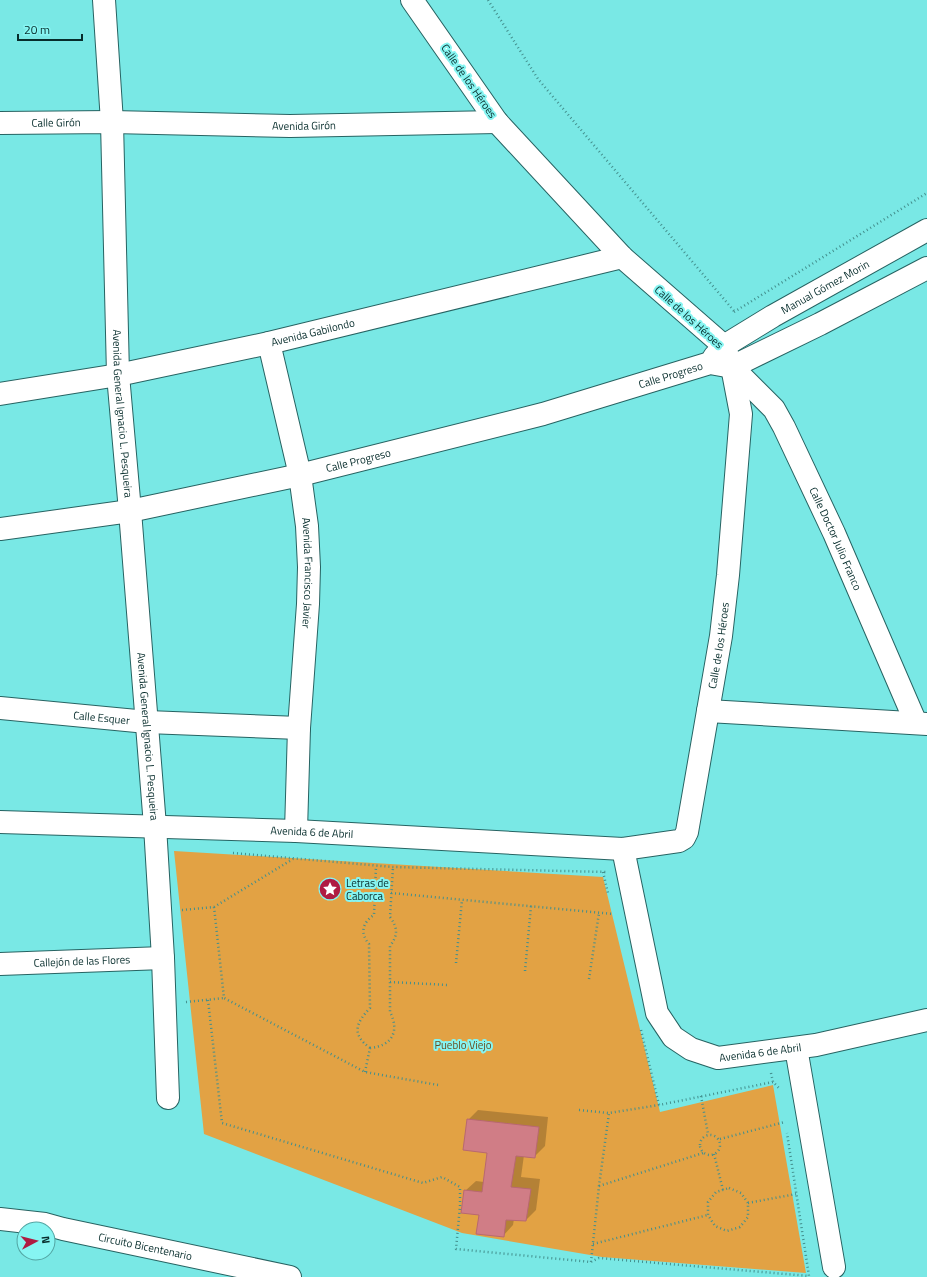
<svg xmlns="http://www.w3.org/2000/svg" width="927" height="1277" viewBox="0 0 927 1277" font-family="'Titillium Web',sans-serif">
  <rect width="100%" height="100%" fill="#79e8e5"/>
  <path fill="#e2a244" d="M174 851 603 877 660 1112 773 1085 806 1273 602 1257 462 1233 204 1134Z"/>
  <path fill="#0003" d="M478 1110 548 1117 545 1146 535 1156 524 1155 521 1177 540 1179 536 1210 526 1220 514 1219 513 1225 503 1236 480 1214 465 1191 476 1181 484 1182 488 1152 468 1120Z"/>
  <path fill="#d07d86" stroke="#b86871" d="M467 1119 539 1127 535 1158 516 1156 511 1187 531 1189 526 1221 506 1220 504 1237 476 1234 479 1215 461 1213 464 1190 482 1192 487 1153 463 1150Z"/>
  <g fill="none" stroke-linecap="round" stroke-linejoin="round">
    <g stroke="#276362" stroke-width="24">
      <g id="street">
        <path id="s1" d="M104 0 112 122 118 375 130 511 155 826 163 958 168 1098"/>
        <path id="s2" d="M0 123 112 122 290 126 497 122"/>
        <path id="s3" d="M269 343 300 475 307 526 309 567 308 604 299 728 296 831"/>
        <path id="s4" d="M714 357 724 346 773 316 927 230"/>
        <path id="s5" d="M732 367 774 409 784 427 834 533 916 723"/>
        <path d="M732 367 820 324 927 268"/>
        <path id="s6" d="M0 394 118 375 269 343 622 257"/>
        <path id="s7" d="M0 529 130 511 300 475 543 414 710 363 732 367"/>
        <path id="s8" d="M0 708 147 722 299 728"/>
        <path d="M708 711 927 724"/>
        <path id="s9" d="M0 822 296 831 623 849 679 841 684 838 687 832 721 636 728 575 741 414 732 367 724 346 622 257 497 122 412 0"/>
        <path id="s10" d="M623 849 657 1013 673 1037 691 1049 718 1058 816 1045 927 1020"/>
        <path id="s11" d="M0 964 163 958"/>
        <path d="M796 1048 834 1267"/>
        <path id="s12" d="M0 1219 45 1224 63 1229 290 1277"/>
      </g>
    </g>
    <path stroke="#438f8d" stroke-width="2.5" stroke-dasharray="1 3" stroke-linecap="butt" d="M488 0 538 79 734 311
      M734 312 927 193
      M233 853 393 867 607 872
      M603 872 608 893
      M391 893 613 914
      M214 907 224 998 365 1072 438 1085
      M182 910 214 907 293 859
      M456 963 462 900
      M525 971 531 906
      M589 979 599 913
      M390 982 448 985
      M208 1000 222 1123 423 1183 442 1177 460 1187V1206L456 1249 591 1262 599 1258 809 1276 787 1133
      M186 1002 224 998
      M641 1030 659 1105
      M370 1048C392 1046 400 1031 390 1012V946C398 935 398 928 390 917L393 867
      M370 1048C351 1034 356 1023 370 1008L369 944C360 933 362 923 374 915L376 866
      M365 1072 370 1048
      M771 1073 773 1082 780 1089
      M701 1096 708 1134
      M579 1110 609 1113 659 1105 773 1082
      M700 1145a10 10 0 1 1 20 0a10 10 0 1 1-20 0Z
      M720 1139 785 1122
      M714 1154 723 1190
      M599 1186 703 1153
      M729 1188 741 1193 748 1203V1217L740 1227 727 1231 715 1226 708 1215V1202L716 1192Z
      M748 1203 796 1194
      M593 1244 708 1215
      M591 1262 599 1186 609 1113"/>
    <use href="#street" stroke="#fff" stroke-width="22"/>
  </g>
  <defs>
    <g id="sight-disc" transform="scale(1.15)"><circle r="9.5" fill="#af1b42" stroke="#86f5f2"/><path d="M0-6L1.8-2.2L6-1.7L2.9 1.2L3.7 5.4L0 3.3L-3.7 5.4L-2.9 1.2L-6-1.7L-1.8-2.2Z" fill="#fff"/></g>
  </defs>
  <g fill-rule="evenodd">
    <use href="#sight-disc" x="330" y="889"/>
  </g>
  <g text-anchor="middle" stroke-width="4" stroke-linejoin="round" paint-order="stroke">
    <g font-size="11" fill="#072d2c" stroke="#86f5f2">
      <text transform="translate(469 81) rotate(55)" y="4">Calle de los Héroes</text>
      <text dy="4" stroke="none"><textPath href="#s2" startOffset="56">Calle Girón</textPath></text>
      <text dy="4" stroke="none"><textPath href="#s2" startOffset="304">Avenida Girón</textPath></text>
      <text dy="4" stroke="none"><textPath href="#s4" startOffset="132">Manual Gómez Morin</textPath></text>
      <text transform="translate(689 317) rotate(42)" y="4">Calle de los Héroes</text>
      <text dy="4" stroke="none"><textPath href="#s6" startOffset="319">Avenida Gabilondo</textPath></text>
      <text dy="4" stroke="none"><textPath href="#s7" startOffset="689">Calle Progreso</textPath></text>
      <text dy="4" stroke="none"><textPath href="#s1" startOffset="414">Avenida General Ignacio L. Pesqueira</textPath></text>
      <text dy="4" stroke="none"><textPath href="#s7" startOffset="365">Calle Progreso</textPath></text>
      <text dy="4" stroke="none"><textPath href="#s5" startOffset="203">Calle Doctor Julio Franco</textPath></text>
      <text dy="4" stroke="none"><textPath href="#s3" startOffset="234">Avenida Francisco Javier</textPath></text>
      <text dy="4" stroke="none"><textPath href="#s9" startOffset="882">Calle de los Héroes</textPath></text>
      <text dy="4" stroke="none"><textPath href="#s8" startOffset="102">Calle Esquer</textPath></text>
      <text dy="4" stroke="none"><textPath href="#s1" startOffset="738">Avenida General Ignacio L. Pesqueira</textPath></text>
      <text dy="4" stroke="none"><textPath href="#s9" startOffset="312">Avenida 6 de Abril</textPath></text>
      <text dy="4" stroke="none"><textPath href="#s11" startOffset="82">Callejón de las Flores</textPath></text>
      <text dy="4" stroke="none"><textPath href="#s10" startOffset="289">Avenida 6 de Abril</textPath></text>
      <text dy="4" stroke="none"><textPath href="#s12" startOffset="148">Circuito Bicentenario</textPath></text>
    </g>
    <g font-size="11" fill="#072d2c" stroke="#86f5f2" text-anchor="start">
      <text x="346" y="887">Letras de<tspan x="346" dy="13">Caborca</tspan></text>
    </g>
    <g font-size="11" fill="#694a1d" stroke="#86f5f2">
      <text x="463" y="1049">Pueblo Viejo</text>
    </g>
  </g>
  <g transform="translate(36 1241) rotate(83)"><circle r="19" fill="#86f5f2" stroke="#53a5a3"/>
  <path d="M0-3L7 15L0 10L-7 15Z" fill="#af1b42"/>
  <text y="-6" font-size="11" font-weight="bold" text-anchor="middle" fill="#072d2c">N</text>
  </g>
  <path d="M18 34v6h64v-6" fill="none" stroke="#072d2c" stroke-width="2"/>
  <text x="24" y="34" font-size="12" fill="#072d2c" stroke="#86f5f2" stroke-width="3" paint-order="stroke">20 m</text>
</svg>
